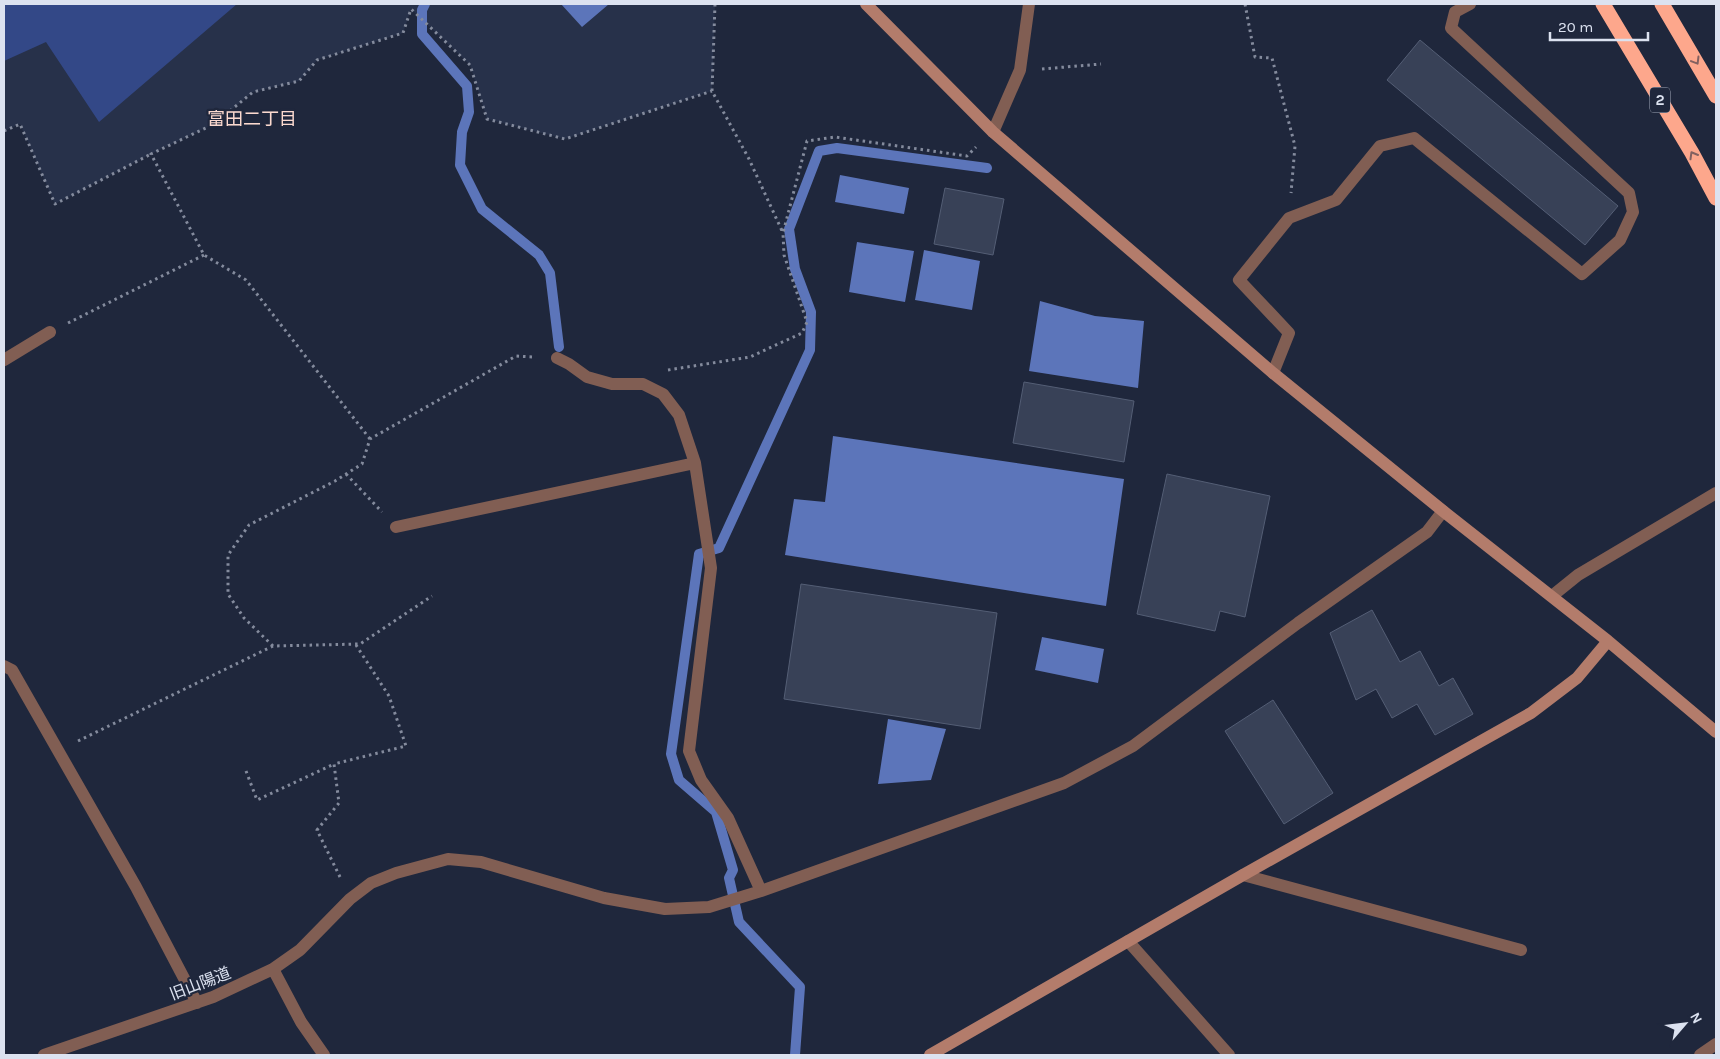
<svg xmlns="http://www.w3.org/2000/svg" width="1720" height="1059" viewBox="0 0 1720 1059" font-family="Karla,'Noto Sans JP',sans-serif">
  <rect width="100%" height="100%" fill="#1f273c"/>
  <path fill="#27314a" d="M4 4H715L712 91 565 139 487 119 470 65 411 9 403 33 317 60 299 81 253 92 214 124 151 154 55 204 20 124 4 131Z"/>
  <path fill="#334887" d="M4 4H237L99 122 46 42 4 61Z"/>
  <path fill="#5c75ba" d="M561 4H609L582 27Z
    M840 175 909 188 904 214 835 202Z
    M857 242 914 251 905 302 849 292Z
    M924 250 980 261 972 310 915 300Z
    M1040 301 1095 316 1144 321 1138 388 1029 371Z
    M833 436 1124 479 1106 606 785 555 794 499 825 502Z
    M1042 637 1104 649 1098 683 1035 670Z
    M888 719 946 729 931 780 878 784Z"/>
  <g fill="none" stroke-linecap="round" stroke-linejoin="round">
    <path stroke="#5c75ba" stroke-width="10" d="M425 4 422 10V34L467 86 469 112 462 132 460 165 482 209 539 255 550 273 559 347
      M795 1055 800 987 739 922 729 878 733 870 716 812 679 780 671 754 699 554 719 548 810 350 811 312 795 269 789 229 819 151 837 148 987 168"/>
  </g>
  <path fill="#384157" stroke="#545e75" d="M1420 40 1618 206 1585 245 1387 80Z
    M945 188 1004 199 993 255 934 244Z
    M1024 382 1134 401 1124 462 1013 443Z
    M1167 474 1270 496 1245 617 1220 611 1215 631 1137 614Z
    M801 584 997 613 980 729 784 699Z
    M1372 610 1400 662 1420 651 1439 686 1453 678 1473 714 1435 735 1417 704 1392 718 1376 689 1356 700 1330 633Z
    M1273 700 1333 793 1284 824 1225 731Z"/>
  <g fill="none" stroke-linecap="round" stroke-linejoin="round">
    <path stroke="#848b9d" stroke-width="3" stroke-dasharray="2.5 4" stroke-linecap="butt" d="M715 4 712 91 749 159 783 233
      M1245 4 1255 57 1272 58 1295 146 1291 193
      M1042 69 1101 64
      M4 131 20 124 55 204 151 154
      M68 323 204 255
      M668 370 750 357 802 333 807 322 784 255 783 233 807 141 835 137 967 156 976 147
      M370 439 246 280 204 255 151 154 214 124 253 92 299 81 317 60 403 33 411 9 470 65 487 119 565 139 712 91
      M346 474 382 512
      M273 646 244 618 228 594V555L249 525 335 481 362 464 370 439 516 356 534 357
      M78 741 273 646 360 644 432 596
      M246 771 257 800 334 764
      M340 877 317 830 339 803 334 764 406 746 389 696 356 645"/>
    <path stroke="#815e53" stroke-width="12" d="M993 132 1020 70 1029 4
      M557 358 569 364 587 377 612 384H643L663 394 679 415 695 463 711 568 689 751 701 780 728 818 761 891
      M4 360 50 332
      M1273 373 1289 333 1239 280 1289 218 1336 200 1380 146 1414 138 1582 274 1620 240 1633 212 1629 193 1451 28 1455 12 1470 4
      M396 527 695 463
      M1552 596 1578 575 1716 493
      M4 666 12 670 136 887 197 1003
      M1243 875 1521 950
      M1128 941 1229 1055
      M273 969 301 1022 324 1055
      M44 1055 213 997 273 969 300 950 350 899 371 883 396 873 448 859 481 862 604 898 665 909 709 907 761 891 1064 783 1133 746 1298 623 1427 532 1443 511
      M1700 1055 1716 1044"/>
    <path stroke="#b37c6b" stroke-width="12" d="M866 4 993 132 1273 373 1443 511 1608 641 1716 732
      M930 1055 1243 875 1531 713 1577 678 1608 641"/>
    <path stroke="#fda78c" stroke-width="15" d="M1603 4 1692 153 1716 198
      M1662 4 1716 96"/>
  </g>
  <defs><path id="oneway-chevron" d="M-2-3.5L2.5 0L-2 3.5" fill="none" stroke-width="1.6" stroke-linecap="round" stroke-linejoin="round" transform="scale(1.25)"/></defs>
  <g stroke="#836160">
    <use href="#oneway-chevron" transform="translate(1696 61) rotate(59)"/>
    <use href="#oneway-chevron" transform="translate(1693 155) rotate(-120)"/>
  </g>
  <g text-anchor="middle" stroke-width="4.5" stroke-linejoin="round" paint-order="stroke">
    <rect fill="#1f273c" stroke="#a3aaba" stroke-width="1" x="1650" y="87.5" width="20" height="25" rx="4"/>
    <g font-size="15" font-weight="bold" fill="#dce2f0">
      <text x="1660" y="105">2</text>
    </g>
    <g font-size="16" fill="#dce2f0" stroke="#1f273c">
      <text transform="translate(200 983) rotate(-21)" y="6">旧山陽道</text>
    </g>
    <g font-size="18" fill="#fbd9cf" stroke="#1f273c">
      <text x="252" y="125">富田二丁目</text>
    </g>
  </g>
  <rect width="1720" height="1059" fill="none" stroke="#dce2f0" stroke-width="10"/>
  <g transform="translate(1685 1024) rotate(62)" stroke="#1f273c" stroke-width="4" paint-order="stroke">
  <path d="M0-4L9 19L0 12L-9 19Z" fill="#dce2f0"/>
  <text y="-8" font-size="14" font-weight="bold" text-anchor="middle" fill="#dce2f0">N</text>
  </g>
  <path d="M1550 32v8h98v-8" fill="none" stroke="#dce2f0" stroke-width="2.5"/>
  <text x="1558" y="32" font-size="15" fill="#dce2f0" stroke="#1f273c" stroke-width="4" paint-order="stroke">20 m</text>
</svg>
